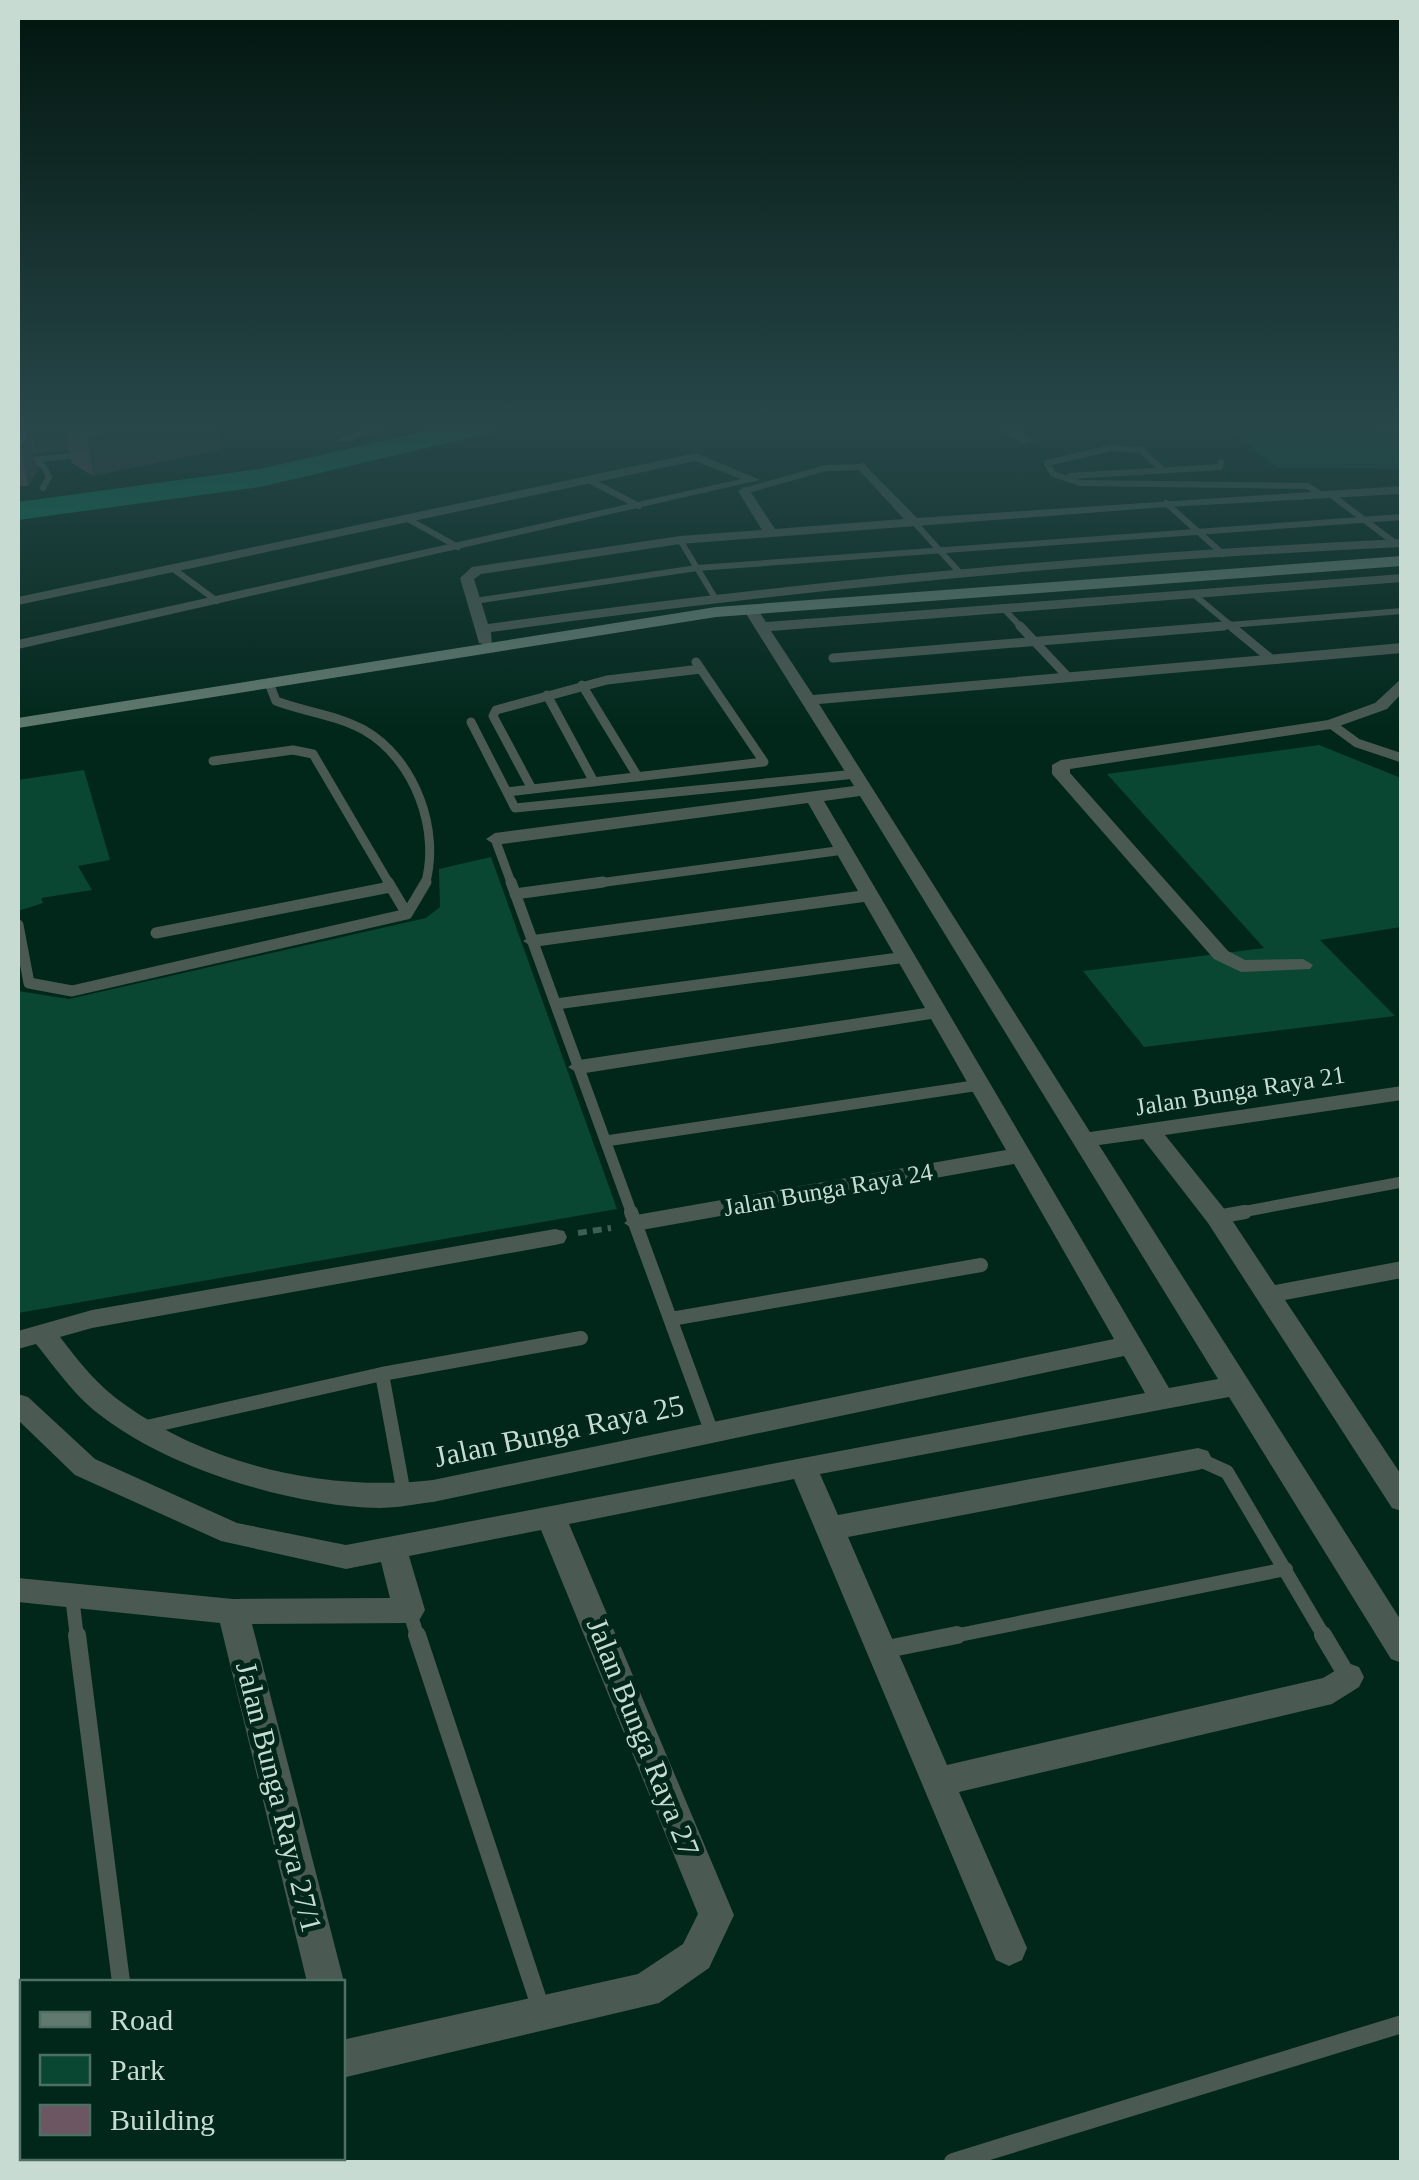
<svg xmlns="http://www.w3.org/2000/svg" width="1419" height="2180" viewBox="0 0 1419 2180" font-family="'Times New Roman',serif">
  <rect width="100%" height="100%" fill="#01271a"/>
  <path fill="#094733" d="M1230 427H1401V469L1276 468Z
    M1319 745 1401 778V927L1320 940 1395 1016 1144 1047 1083 971 1264 948 1107 774Z
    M84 770 110 860 78 866 92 890 41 898 43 903 18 911V780Z
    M491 857 617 1209 18 1313V991L69 999 426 918 440 907 439 869Z"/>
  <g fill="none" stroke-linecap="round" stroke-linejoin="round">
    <path fill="#067858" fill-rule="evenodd" d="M443 427H493L490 433 260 487 18 520V502L260 469Z"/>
    <path stroke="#3d5e52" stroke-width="2.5" stroke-dasharray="4 2.5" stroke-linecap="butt" d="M1380 427 1402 432"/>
    <path stroke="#3d5e52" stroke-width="6" stroke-dasharray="9 6" stroke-linecap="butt" d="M578 1233 611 1228"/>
    <path stroke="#4a5952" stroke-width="6" d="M18 451 44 467 49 477 43 488
      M18 462 83 454
      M1164 471 1141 450 1111 448 1047 463 1053 474 1080 483 1308 486 1321 495
      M1070 476 1220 467 1221 462
      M589 480 639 506
      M744 491 826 468 863 467
      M1330 494 1395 543
      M1166 503 1223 554
      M406 518 458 547
      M914 522 961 574
      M680 540 714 596
      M172 568 217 601
      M1192 593 1234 628
      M474 601 697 568 1402 517
      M1003 608 1022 628
      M1193 628 1402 611"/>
    <path stroke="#4a5952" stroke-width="9" d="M1020 626 1068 677
      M1231 626 1271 659
      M833 658 1224 626
      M269 683 276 701C305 712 337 715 364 730 415 759 441 831 425 885
      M582 685 638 777
      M547 695 594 782
      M471 722 515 808 856 774
      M1331 724 1357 743 1402 758
      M213 761 293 750 313 754 390 885
      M532 789 493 716 496 710 607 680 701 669
      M507 792 764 762 696 662
      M495 839 512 885
      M584 885 844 850"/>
    <path stroke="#4a5952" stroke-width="11" d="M388 882 407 914
      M511 882 632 1214
      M515 894 603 882
      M18 925 29 983 72 991 407 914 426 882
      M156 933 390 887
      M556 1004 906 957
      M606 1141 980 1085
      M1231 1214 1402 1182"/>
    <path stroke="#4a5952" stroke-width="14" d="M631 1212 712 1433
      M1217 1217 1245 1212
      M671 1319 981 1265
      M382 1374 404 1494
      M142 1428 382 1374 581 1338
      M1198 1459 1227 1472 1325 1638
      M72 1596 77 1638
      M409 1610 418 1638
      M944 1638 1286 1569"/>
    <path stroke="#4a5952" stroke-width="18" d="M77 1635 121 1982
      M417 1635 541 2009
      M1323 1635 1348 1677
      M882 1650 957 1635
      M953 2162 1402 2024"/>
    <path fill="#4a5952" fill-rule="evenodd" d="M367 427H385L347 442 337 440Z
      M1003 427H1015L1033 441 1023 444 1008 435Z
      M696 453 760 480 18 649V640L741 479 695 461 18 605V597Z
      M863 463 917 518 1402 486V494L1166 507 680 544 481 574 474 579 488 624C792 582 1096 553 1402 539V547C1096 561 794 590 491 632L492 646 479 643 460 578 472 567 680 536 762 530 738 491 744 487 748 488 775 529 904 519 859 470V464Z
      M1402 574V582L771 631 813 695 1402 643V653L819 704 1090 1132 1402 1086V1100L1165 1135 1226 1211 1275 1285 1402 1261V1278L1285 1300 1402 1476V1511L1392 1508 1208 1223 1143 1139 1099 1145 1402 1622V1663L1391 1659 1229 1397 820 1474 838 1515 1198 1448 1208 1451 1212 1459 1208 1467 1198 1470 848 1537 947 1765 1323 1678 1348 1663 1359 1667 1364 1677 1359 1687 1332 1704 959 1792 1027 1948 1022 1960 1009 1966 996 1960 794 1479 569 1524 734 1915 709 1968 659 2003 342 2078V2040L638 1974 683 1944 698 1914 541 1530 409 1556 425 1610 420 1619 409 1623 252 1624 344 1982H307L220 1623 18 1602V1578L233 1599 390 1598 381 1562 346 1569 221 1541 75 1475 18 1420V1394L28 1397 95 1459 237 1523 346 1545 1145 1393 1124 1356 433 1502C415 1504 397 1508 379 1508 293 1506 173 1470 104 1418 76 1398 57 1370 36 1344L18 1349V1331L92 1310 555 1229 564 1231 567 1237 564 1243 555 1245 92 1328 60 1337C79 1362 98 1386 124 1404 210 1466 329 1492 433 1480L1114 1339 1014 1164 636 1231 624 1223 636 1215 1006 1150 931 1019 579 1074 568 1067 579 1060 925 1008 864 902 533 947 523 941 533 935 858 891 808 803 495 845 486 839 495 833 854 786 743 609 745 606H755L766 622ZM860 796 1218 1379 1169 1388 824 801Z
      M1402 678V693L1387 709 1331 729 1070 769V773L1228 951 1245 960 1303 959 1313 965 1310 969 1241 972 1214 959 1052 774V765L1061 760 1328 720 1375 703Z
      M22 2124V2158H36L18 2162V2125Z"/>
    <path fill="#617a6f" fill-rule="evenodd" d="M1402 556V566L716 617 18 728V718L716 607Z"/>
  </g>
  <path fill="#614654" d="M21 427H218L221 449 93 476 72 463 69 450 33 452 37 471 28 486H18V429H22Z"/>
  <path fill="#363337" d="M30 427H64L69 450 35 454Z
    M72 427H218L221 449 93 476 86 435Z
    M29 430 37 471 28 486 20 444Z"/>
  <path fill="#6c5662" stroke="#7a6b74" stroke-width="2.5" d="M72 427H124L86 435Z
    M18 429 29 430 20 444H18Z"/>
  <linearGradient id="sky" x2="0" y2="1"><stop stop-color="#01150e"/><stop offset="0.58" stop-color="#274749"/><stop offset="1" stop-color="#274749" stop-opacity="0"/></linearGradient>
  <rect width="1419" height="732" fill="url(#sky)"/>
  <g text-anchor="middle" stroke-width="10" stroke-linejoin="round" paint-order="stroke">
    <g font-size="25" fill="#c7dbd2" stroke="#01271a">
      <text transform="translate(1240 1090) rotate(-9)" y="9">Jalan Bunga Raya 21</text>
      <text transform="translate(828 1189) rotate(-10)" y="9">Jalan Bunga Raya 24</text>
    </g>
    <g font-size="30" fill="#c7dbd2" stroke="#01271a">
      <text transform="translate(559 1431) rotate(-12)" y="10">Jalan Bunga Raya 25</text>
      <text transform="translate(643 1737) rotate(68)" y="10">Jalan Bunga Raya 27</text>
      <text transform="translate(279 1797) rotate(76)" y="10">Jalan Bunga Raya 27/1</text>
    </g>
  </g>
  <rect width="1419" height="2180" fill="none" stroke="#c7dbd2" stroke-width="40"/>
  <rect x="20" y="1980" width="325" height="180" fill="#01271a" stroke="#506f64" stroke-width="2.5"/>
  <rect x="40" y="2012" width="50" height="15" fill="#617a6f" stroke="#506f64" stroke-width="2.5"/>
  <text x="110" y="2030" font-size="30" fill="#c7dbd2">Road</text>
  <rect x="40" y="2055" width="50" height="30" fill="#094733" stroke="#506f64" stroke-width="2.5"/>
  <text x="110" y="2080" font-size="30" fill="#c7dbd2">Park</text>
  <rect x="40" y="2105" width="50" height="30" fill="#6c5662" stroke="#506f64" stroke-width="2.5"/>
  <text x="110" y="2130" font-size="30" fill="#c7dbd2">Building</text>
</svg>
